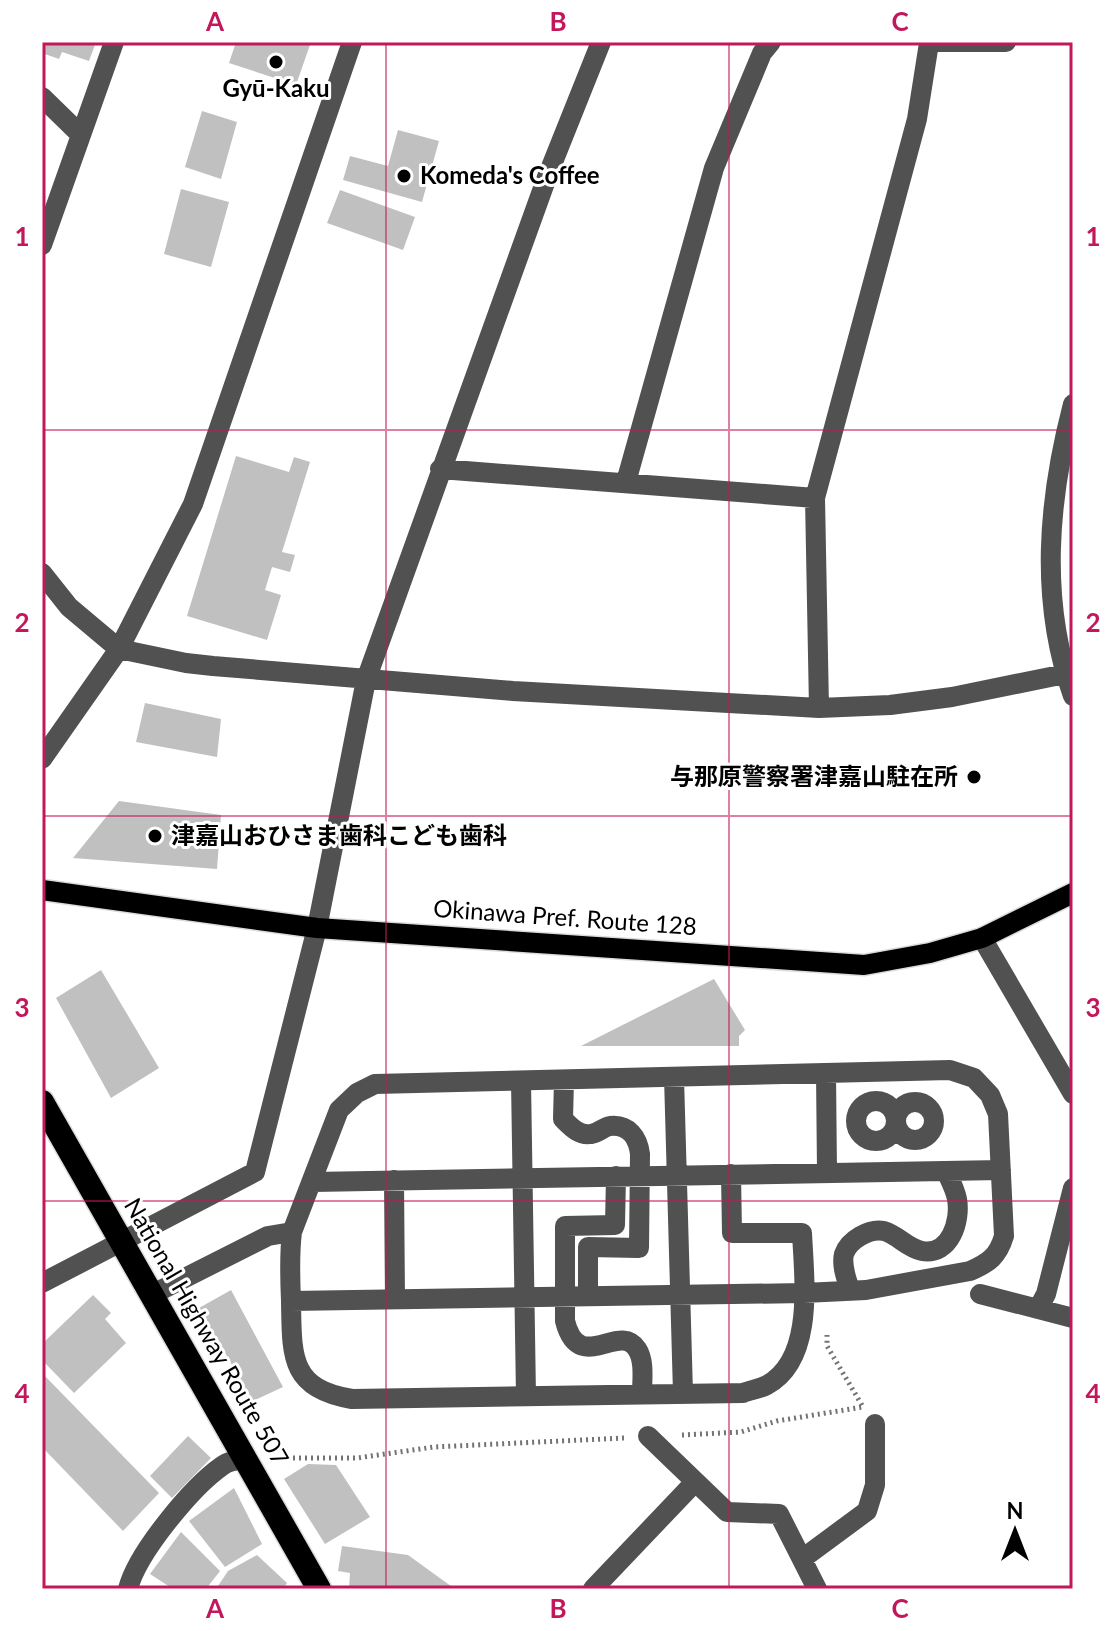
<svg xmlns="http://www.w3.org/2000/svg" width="1115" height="1631" viewBox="0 0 1115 1631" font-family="Lato,'Noto Sans JP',sans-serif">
  <rect width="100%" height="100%" fill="#fff"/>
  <path fill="#c0c0c0" d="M42 42H96L89 61 62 52 59 59 42 53Z
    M236 42H311L296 85 229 63Z
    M202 111 237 122 221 179 185 167Z
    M398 130 439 141 422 202 343 180 350 156 388 166Z
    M181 189 229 202 211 267 164 254Z
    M340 190 415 217 403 250 327 223Z
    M236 456 289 472 294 457 310 462 282 552 295 555 290 572 272 567 265 590 281 595 267 640 187 616Z
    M145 703 221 719 217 757 136 742Z
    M119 801 221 815 217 869 73 858Z
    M101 970 159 1068 111 1098 56 998Z
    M714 979 745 1030 739 1036V1046H581Z
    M231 1290 283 1387 253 1401 199 1308Z
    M93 1295 111 1313 105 1319 126 1343 74 1393 42 1360V1344Z
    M42 1373 159 1493 123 1531 42 1447Z
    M188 1436 211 1458 172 1498 150 1476Z
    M308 1464 336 1465 370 1517 325 1544 284 1479Z
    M234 1488 262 1544 225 1567 189 1521Z
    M181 1532 220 1571 206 1589H173L150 1574Z
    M342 1546 408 1555 455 1589H349L350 1573 338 1571Z
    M257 1555 287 1583 283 1589H216L228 1571Z"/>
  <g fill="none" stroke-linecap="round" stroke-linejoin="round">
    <g stroke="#dbdbdb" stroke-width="23">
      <path id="major" d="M42 890 317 928 864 965 930 953 982 938 1073 893"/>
    </g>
    <g stroke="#dbdbdb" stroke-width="27">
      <path id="highway" d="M42 1102 319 1589"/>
    </g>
    <path stroke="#737373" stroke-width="5" stroke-dasharray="2 4" stroke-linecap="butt" d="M682 1435 741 1432 777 1421 863 1407 827 1346V1335
      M275 1458H357L434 1447 624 1438"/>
    <path stroke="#515151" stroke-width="20" d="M928 42H1006
      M42 97 81 135
      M42 245 114 42
      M1073 404C1048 500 1039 600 1073 696
      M440 469 815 498 819 708
      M626 482 714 168 762 53 771 42
      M815 498 917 119 929 43
      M42 573 69 607 119 649 186 663 213 666 513 691 819 708 890 705 952 697 1065 674
      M42 759 119 649 193 504 352 42
      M982 938 1073 1094
      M826 1073 827 1172
      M674 1077 683 1393
      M564 1080 563 1119C571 1127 579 1136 591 1134 598 1133 604 1127 610 1126 629 1124 638 1138 640 1154L639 1248 588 1247V1296
      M521 1081 526 1396
      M856 1121a20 20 0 1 1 40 0a20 20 0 1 1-40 0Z
      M896 1121a19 19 0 1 1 38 0a19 19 0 1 1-38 0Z
      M616 1176 615 1225 565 1226V1321C579 1376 619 1321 637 1349 645 1361 642 1380 642 1394
      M394 1180 395 1299
      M313 1182 1001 1170
      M42 1283 255 1172 317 928 366 680 547 177 601 42
      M850 1290C847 1280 841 1266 844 1254 849 1240 869 1228 884 1231 898 1235 907 1248 922 1251 950 1256 961 1221 957 1199 955 1189 950 1180 946 1171
      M153 1294 268 1236 292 1232
      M980 1294 1073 1318
      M291 1301 804 1293 866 1290 970 1271C989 1263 998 1256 1004 1236L998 1114 990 1095 974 1078 950 1070 375 1084 357 1093 339 1110 292 1232C289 1255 290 1278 291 1301 292 1355 289 1389 352 1399L743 1393C750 1390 760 1389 767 1385 815 1359 804 1278 802 1233H732L731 1174
      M1038 1309 1046 1294 1073 1188
      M648 1436 727 1512 779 1514 817 1589
      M802 1559 867 1511 875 1485V1424
      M128 1589C137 1553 192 1487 222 1466 228 1461 238 1460 246 1459
      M593 1589 695 1482"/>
    <use href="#major" stroke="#000" stroke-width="20"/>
    <use href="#highway" stroke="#000" stroke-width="24"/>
  </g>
  <path fill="none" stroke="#c2185b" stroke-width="2" stroke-opacity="0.55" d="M386 42V1589M729 42V1589M42 430H1073M42 816H1073M42 1201H1073"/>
  <g fill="#000" stroke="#fff" stroke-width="3">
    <circle cx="276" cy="62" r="8"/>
    <circle cx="404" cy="176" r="8"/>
    <circle cx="974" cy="777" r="8"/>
    <circle cx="155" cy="836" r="8"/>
  </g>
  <g text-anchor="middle" stroke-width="6" stroke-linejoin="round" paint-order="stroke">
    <g font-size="24" font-weight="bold" fill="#000" stroke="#fff" text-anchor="start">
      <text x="276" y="97" text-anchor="middle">Gyū-Kaku</text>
      <text x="420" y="184">Komeda's Coffee</text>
      <text x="958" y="785" text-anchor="end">与那原警察署津嘉山駐在所</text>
      <text x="171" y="844">津嘉山おひさま歯科こども歯科</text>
    </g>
    <g font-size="24" fill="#000" stroke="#fff">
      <text transform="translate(565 918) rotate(4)" y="8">Okinawa Pref. Route 128</text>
      <text transform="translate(206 1332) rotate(60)" y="8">National Highway Route 507</text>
    </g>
  </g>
  <rect width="1115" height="1631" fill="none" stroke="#ffffff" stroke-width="88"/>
  <g transform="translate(1015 1531)" stroke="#ffffff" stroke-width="6" paint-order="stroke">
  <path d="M0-6L14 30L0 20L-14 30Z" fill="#000000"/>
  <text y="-12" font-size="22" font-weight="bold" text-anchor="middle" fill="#000000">N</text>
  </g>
  <rect x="44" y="44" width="1027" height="1543" fill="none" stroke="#c2185b" stroke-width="3"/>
  <g font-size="26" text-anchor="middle" font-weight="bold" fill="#c2185b">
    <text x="215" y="31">A</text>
    <text x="558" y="31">B</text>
    <text x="900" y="31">C</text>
    <text x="22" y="246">1</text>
    <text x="1093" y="246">1</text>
    <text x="22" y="632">2</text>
    <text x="1093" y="632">2</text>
    <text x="22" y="1017">3</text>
    <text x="1093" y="1017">3</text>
    <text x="22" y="1403">4</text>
    <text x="1093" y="1403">4</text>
    <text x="215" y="1618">A</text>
    <text x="558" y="1618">B</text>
    <text x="900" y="1618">C</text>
  </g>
</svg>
